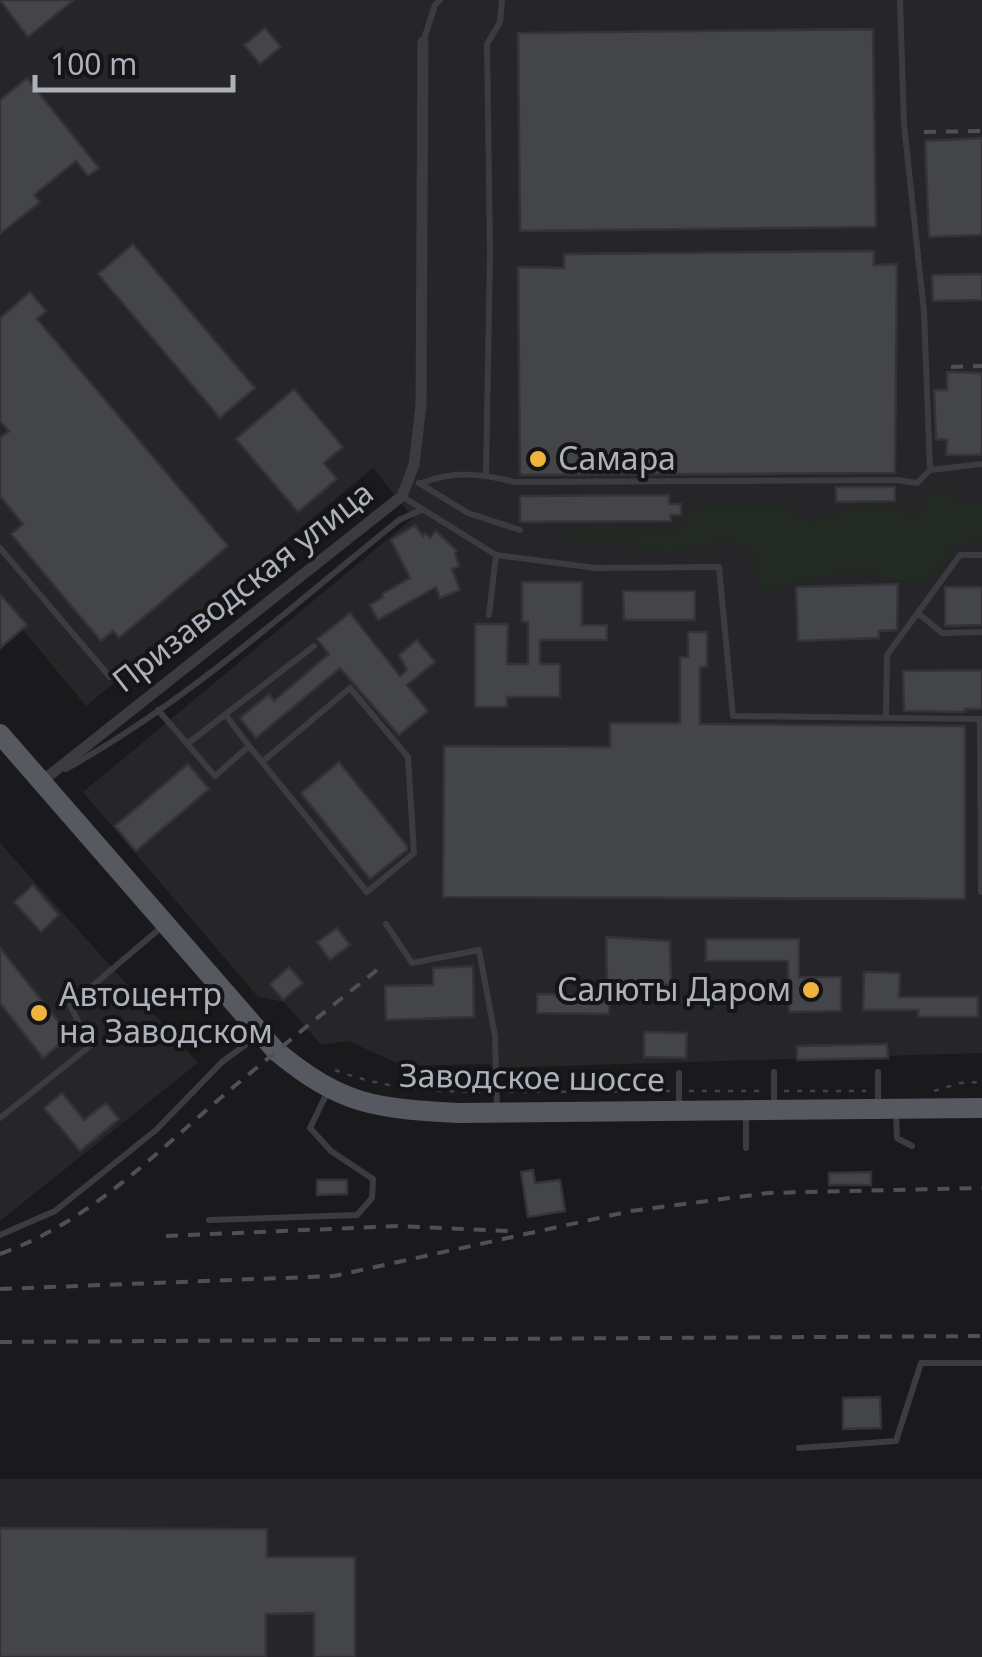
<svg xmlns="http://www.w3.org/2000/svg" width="982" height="1657" viewBox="0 0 982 1657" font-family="'Noto Sans',sans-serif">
  <rect width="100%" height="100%" fill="#1a1a1c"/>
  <path fill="#262629" d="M0 0H982V1053L493 1068 489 1064 404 1066 348 1041 321 1045 284 1002 258 997 83 792 413 518 373 468 86 706 14 619 0 630Z
    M0 843 198 1063 0 1221Z
    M0 1479H982V1657H0Z"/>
  <path fill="#222a23" d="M936 493C953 494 966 504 982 503V541L953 547 934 576 922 585 853 571 760 591 754 570 761 556 728 540 671 553 648 550 628 541 569 540 562 538 559 532 566 528 670 530 682 527 691 508 742 504 786 507 809 521C842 510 881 499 914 515L921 513 923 498Z"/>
  <path fill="#444549" stroke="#343438" stroke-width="2.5" d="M0 0H74L28 37Z
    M265 28 281 47 260 64 244 45Z
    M873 29 876 227 520 231 518 33Z
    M27 78 99 168 88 176 76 161 34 195 40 202 0 234V100Z
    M982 138V235L929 237 925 141Z
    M133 244 255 388 220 418 98 274Z
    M874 251V265L897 264 895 473 520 475 518 267 564 268V254Z
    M982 274V300L933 301 932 275Z
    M30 292 46 311 37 319 228 546 119 638 113 631 101 641 11 534 23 524 0 496V438L9 431 0 421V318Z
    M947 372 982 373V455H946L947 440 936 439 934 390H947Z
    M294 389 343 447 324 463 337 479 298 512 236 439Z
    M836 487H895V501L836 502Z
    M669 495V504H681V515H671V521L520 522V496Z
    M415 525 423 536 425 533 430 538 436 531 457 551 455 553 459 566 452 569 460 590 440 598 436 587 378 620 370 605 383 597 382 594 410 578 391 540Z
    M522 582H582V625H607V640H540V664H560V697H507V707H475V624H508L507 664H528V622H522Z
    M898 584 897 630 879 631V638L798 641 796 587Z
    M945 587H982V625L945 626Z
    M623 591H695V620H624Z
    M0 594 27 625 0 648Z
    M350 613 400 676 407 670 399 655 417 640 435 662 407 685 428 711 399 735 340 668 256 738 240 718 269 694 274 701 329 654 317 639Z
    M688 632H707V667H700V724L965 726V899L443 897 444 746 610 747V723H680V657H688Z
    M982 670V709H965V712L904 711 903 671Z
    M339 762 407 846V850L370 879 301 793Z
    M188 764 209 789 136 851 115 826Z
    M33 885 59 915 41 932 14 902Z
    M337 928 350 945 330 960 317 942Z
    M606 937 670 941 671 985 607 983Z
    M706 939H799V977H841V1011L789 1012 788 961H706Z
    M0 948 70 1036 43 1058 0 1003Z
    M473 966 474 1017 386 1020 385 986 433 985V968Z
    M289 967 303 983 283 1000 270 984Z
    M864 972 900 973 899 997H978V1017H918V1010H863Z
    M537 994 609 995V1014L537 1013Z
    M644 1032 687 1033 686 1058 644 1057Z
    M887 1044 888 1058 797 1060V1046Z
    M62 1093 84 1120 106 1103 119 1119 80 1151 44 1108Z
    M533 1170 535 1183 560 1180 565 1211 528 1217 521 1172Z
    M871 1172V1185H829V1173Z
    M317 1180H347V1194L317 1195Z
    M880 1397 881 1428 843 1429V1398Z
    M0 1528 267 1529V1557H355V1657H314V1613L266 1614V1657H0Z"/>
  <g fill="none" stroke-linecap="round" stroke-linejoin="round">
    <path stroke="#414348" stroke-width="2.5" stroke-dasharray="5 8" stroke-linecap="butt" d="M335 1070C385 1089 433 1092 486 1092
      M689 1091H766
      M784 1091H866
      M934 1091 960 1083 982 1082
      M509 1092 671 1091"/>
    <path stroke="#3b3c41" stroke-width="6" d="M900 0 904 124 924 312 930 470
      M423 42 435 5 440 0
      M486 474 490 254 487 44 500 22 502 0
      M419 483 468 513 520 530
      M422 483C453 471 481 473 514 482L896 480 917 483 930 470 982 464
      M403 497 496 555 596 568 719 567 733 716 980 719 981 892
      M0 548 110 677
      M918 613 942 633 982 632
      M489 615 496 555
      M158 710 215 776 249 746 367 892 414 853 408 757 350 688 262 762
      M225 714 249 746
      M886 718 887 655 960 555H982
      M187 744 314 646
      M66 769C187 702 292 606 399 520L423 509
      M386 924 412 963 479 950 495 1036 497 1111
      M878 1072V1106
      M679 1073V1106
      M774 1106V1072
      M896 1112 897 1138 912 1146
      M746 1114V1148
      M0 1118 90 1046 70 1005 164 925
      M209 1220 357 1215 372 1198 373 1179 331 1151 310 1128 328 1091
      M0 1235 55 1211 156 1130 222 1062 256 1037
      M799 1448 896 1441 921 1363H982"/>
    <path stroke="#3b3c41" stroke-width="11" d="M41 782 402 496 414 465 421 405 423 42"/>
    <path stroke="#575960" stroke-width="20" d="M0 734 276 1051C343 1106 374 1108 459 1113L982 1108"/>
    <path stroke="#4e5056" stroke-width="4" stroke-dasharray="12 10" stroke-linecap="butt" d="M924 132 982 131
      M951 367 982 366
      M166 1236 399 1226 509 1231
      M0 1254C88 1222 147 1161 217 1101 270 1056 323 1013 377 970
      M0 1289 334 1276 631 1211 768 1193 982 1188
      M0 1342 982 1336"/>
  </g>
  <g fill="#f0b33e" stroke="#151517" stroke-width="4">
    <circle cx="538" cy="459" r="10"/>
    <circle cx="811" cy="990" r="10"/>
    <circle cx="39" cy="1013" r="10"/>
  </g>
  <g text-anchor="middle" stroke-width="8" stroke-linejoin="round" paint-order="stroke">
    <g font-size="32" fill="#adb1bb" stroke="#151517" text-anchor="start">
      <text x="558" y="470">Самара</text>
      <text x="791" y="1001" text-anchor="end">Салюты Даром</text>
      <text x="59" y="1006">Автоцентр<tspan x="59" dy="37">на Заводском</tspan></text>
    </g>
    <g font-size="32" fill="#adb1bb" stroke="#151517">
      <text transform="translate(243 587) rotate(-38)" y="11">Призаводская улица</text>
      <text transform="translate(532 1078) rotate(1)" y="11">Заводское шоссе</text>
    </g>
  </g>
  <path d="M35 75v15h198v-15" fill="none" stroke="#adb1bb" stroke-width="5"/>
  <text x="50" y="75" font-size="30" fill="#adb1bb" stroke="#151517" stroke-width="8" paint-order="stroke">100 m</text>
</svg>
